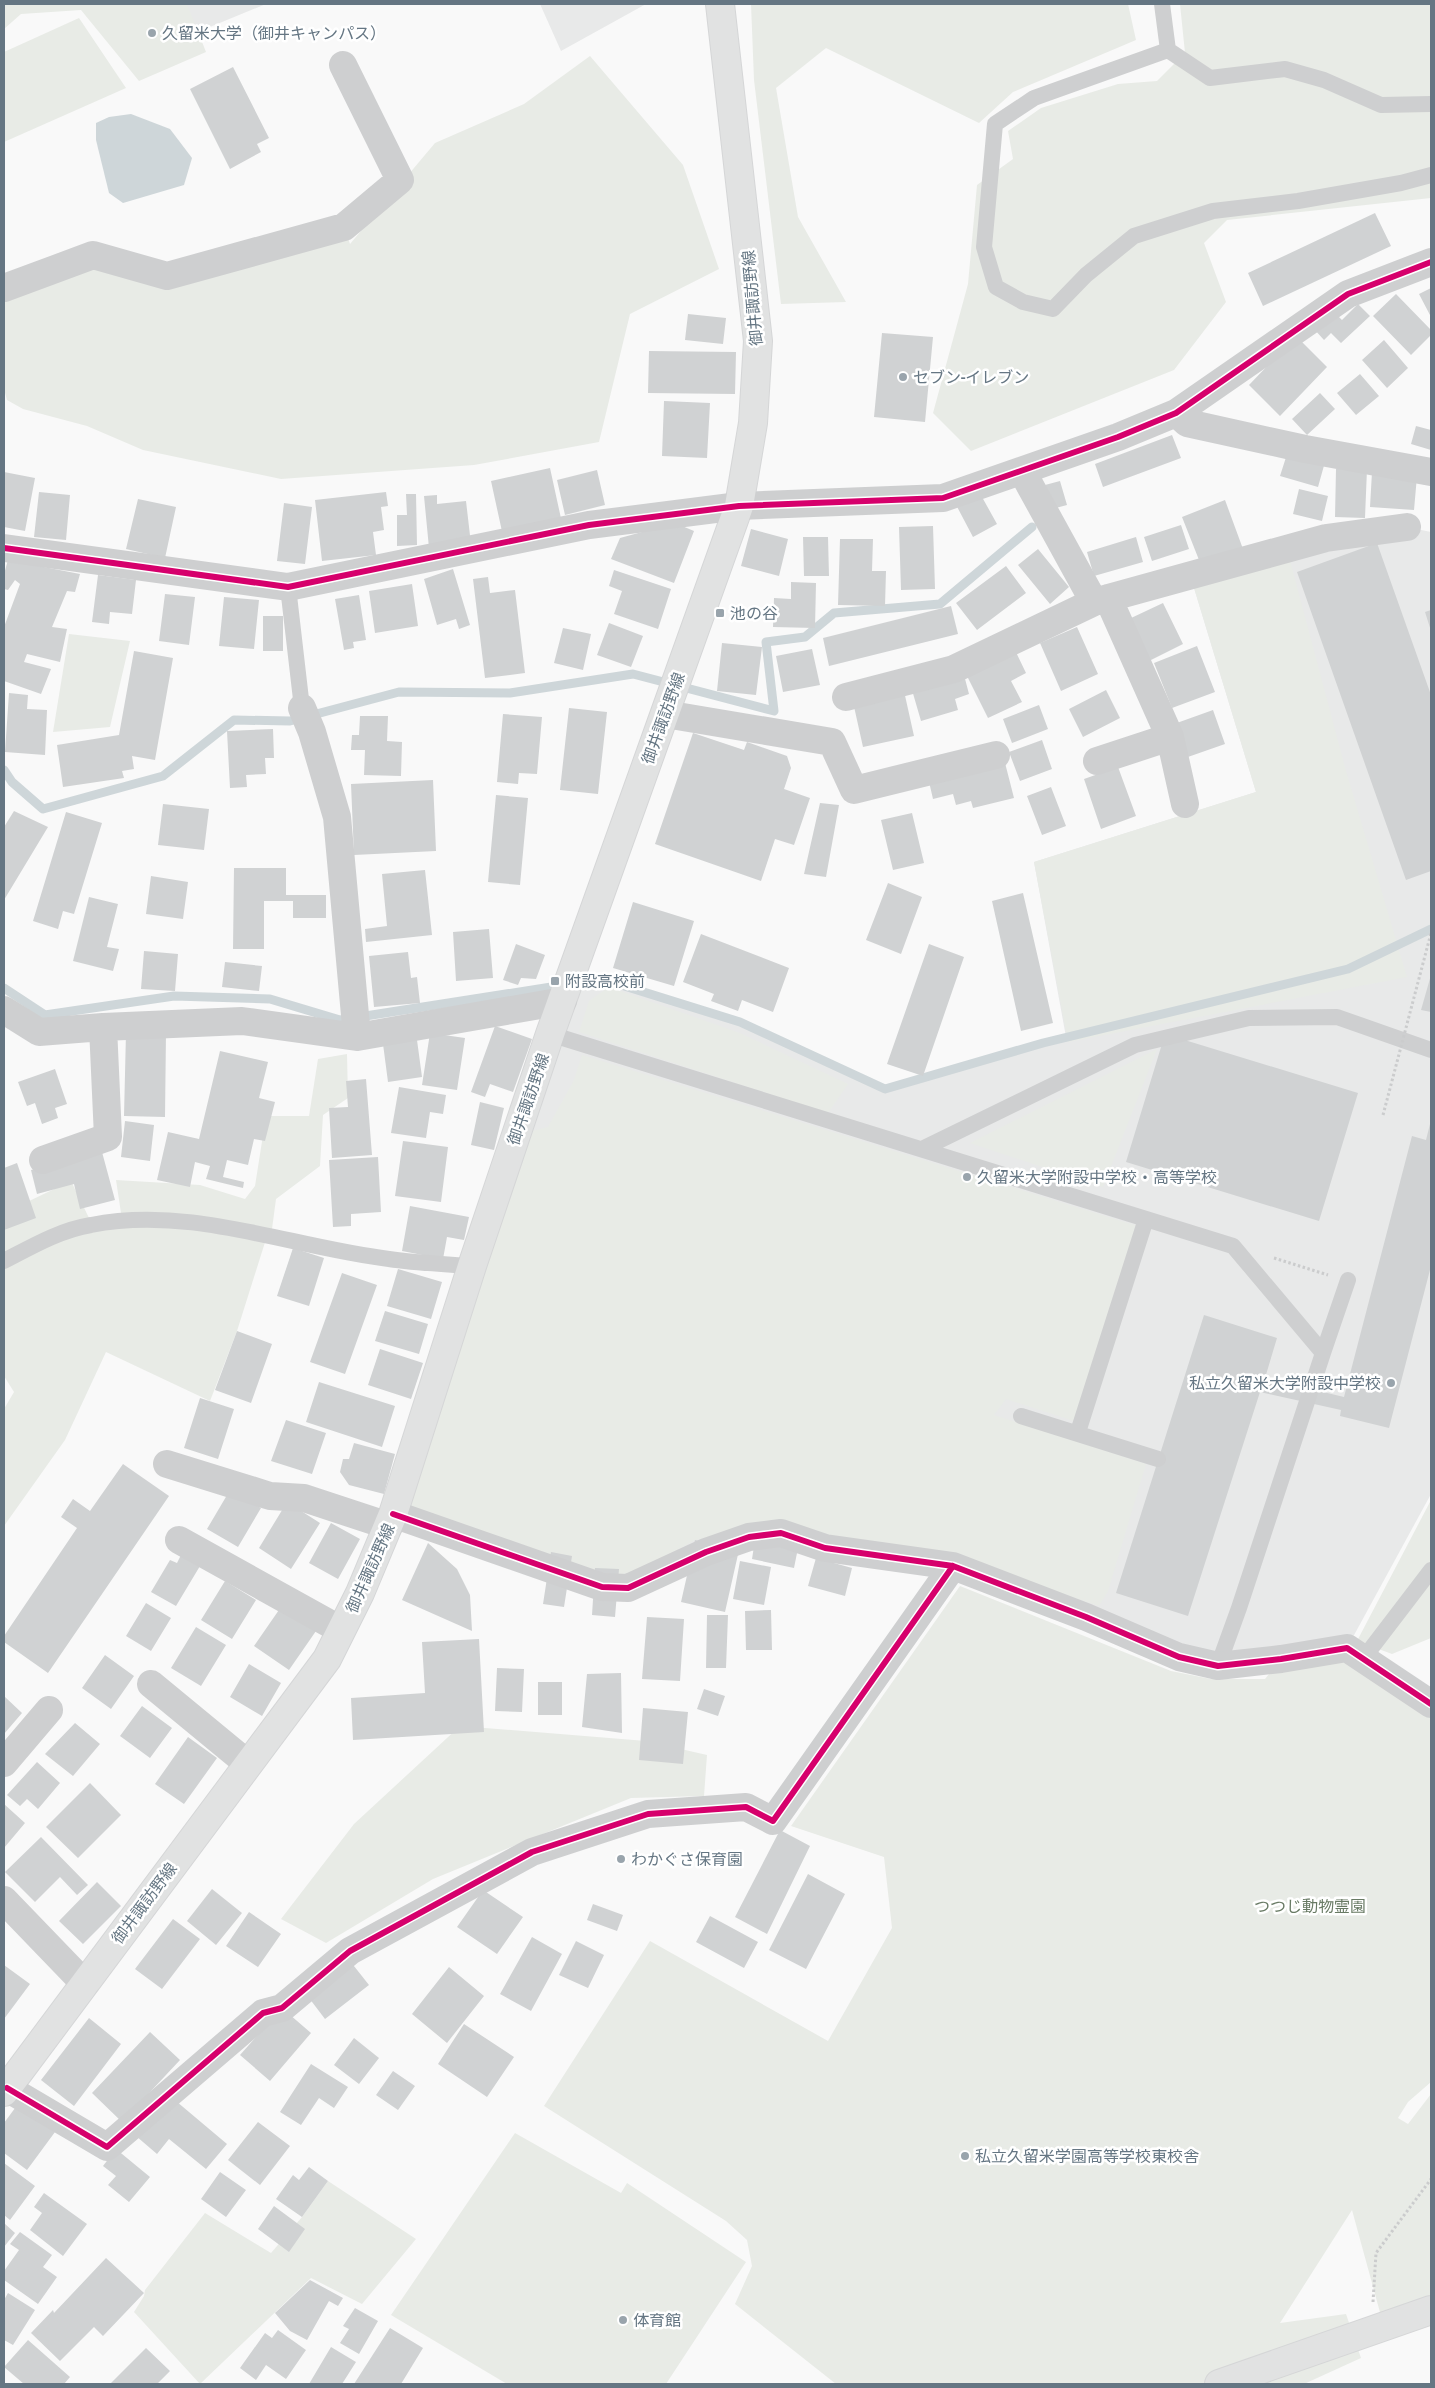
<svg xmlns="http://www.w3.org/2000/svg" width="1435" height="2388" viewBox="0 0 1435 2388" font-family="'Archivo Narrow','Noto Sans JP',sans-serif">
  <rect width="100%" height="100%" fill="#f9f9f9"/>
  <path fill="#e8e9e9" d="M91 4H266L125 62Z
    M540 4H646L561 51Z
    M1407 527 1431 532V1494L1347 1648 1179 1657 953 1566 781 1533 628 1588 472 1266 569 984 602 979 740 1022 885 1089 1066 1037 1034 862 1256 792 1190 575Z"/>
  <path fill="#e8ebe6" d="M4 4H187L206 52 139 81 81 10 21 14 4 29Z
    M751 4H1128L1136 40 1013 92 979 123 826 48 776 88 798 217 846 302 781 304 754 80Z
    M1180 4H1431V198L1227 220 1204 243 1226 302 1174 370 971 451 933 413 968 284 977 185 1013 159 1008 131 1041 108 1118 84 1157 81 1185 53Z
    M79 18 126 88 4 142V52Z
    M590 56 683 165 719 269 630 314 599 442 474 465 281 479 143 450 87 426 23 409 7 400 4 389V288L93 255 167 276 344 227 350 244 435 143 524 104Z
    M1288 553 1346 771 1407 977 1068 1042 1034 862 1256 792 1192 581Z
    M69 634 130 641 110 727 53 732Z
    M609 987 740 1033 848 1084 828 1113 579 1032 589 1001Z
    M1157 1049 1103 1187 970 1143Z
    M347 1054 348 1098 323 1115 320 1166 276 1199 272 1229 121 1213 116 1180 200 1185 245 1199 255 1186 266 1116H309L318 1059Z
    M582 1055 1138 1226 1074 1421 1006 1399 994 1415 1146 1464 1108 1591 1099 1606 956 1559 782 1527 695 1540 625 1579 591 1575 401 1510 528 1132 548 1127 574 1080Z
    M71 1181 89 1218 4 1256V1213Z
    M145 1218 267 1236 237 1331 210 1401 106 1352 65 1440 4 1526V1409L14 1392 4 1376V1261L40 1243Z
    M1431 1500V1638L1392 1654 1357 1641Z
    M960 1586 1171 1671 1211 1679H1265L1281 1659 1347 1648 1431 1706V2082L1408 2102 1398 2118 1408 2124 1431 2094V2298L1381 2316 1352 2210 1280 2323 1346 2314 1361 2358 1304 2384H836L735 2304 752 2266 747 2240 726 2221 544 2106 650 1941 828 2041 892 1928 884 1857 791 1826Z
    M460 1726 646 1741 707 1755 704 1796 631 1798 433 1879 326 1943 281 1919 354 1824Z
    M515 2133 621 2193 627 2183 746 2262 666 2384H507L391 2315Z
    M328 2181 416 2239 362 2304 311 2278 200 2384 134 2312 144 2296 145 2290 205 2213 271 2253 302 2217Z"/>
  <path fill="#ced6d9" d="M131 114 170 129 192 158 184 185 123 203 109 193 96 140V123L109 117Z"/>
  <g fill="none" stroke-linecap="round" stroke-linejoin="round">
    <path stroke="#ced6d9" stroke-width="9" d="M4 770 12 782 43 809 163 776 234 720 290 721 399 692 510 693 633 674 774 711 766 642 805 637 834 613 940 604 1032 527
      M4 988 45 1015 174 996 270 999 340 1020 602 979 740 1022 885 1089 1043 1043 1348 969 1431 929"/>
  </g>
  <path fill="#d0d2d3" d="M233 67 269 138 257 144 261 152 230 169 190 89Z
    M1375 213 1391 246 1263 306 1248 273Z
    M1431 288V317L1419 294Z
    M1396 294 1431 330V335L1411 355 1373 316Z
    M1358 304 1370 316 1341 343 1331 333 1324 340 1314 329 1333 311 1342 320Z
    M688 314 726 318 723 344 685 340Z
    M882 333 933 337 925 422 874 417Z
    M1296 336 1327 367 1280 416 1249 385Z
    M1384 340 1408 368 1387 388 1362 360Z
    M649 351 736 352 735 394 648 393Z
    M1360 374 1379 396 1356 415 1337 393Z
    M1320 393 1335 409 1307 435 1292 419Z
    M664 401 710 403 707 458 662 456Z
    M1416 426 1431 430V450L1411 444Z
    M1172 435 1181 458 1103 487 1095 464Z
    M1288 451 1325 462 1318 487 1280 476Z
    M550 468 562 523 503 536 491 481Z
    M1336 469H1367L1365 518 1335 517Z
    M597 470 605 505 565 515 557 480Z
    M4 472 35 478 25 531 4 527Z
    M1372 472 1417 476 1414 510 1370 507Z
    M1060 481 1067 505 1052 509 1045 485Z
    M977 488 997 524 973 537 954 501Z
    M1299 489 1328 496 1322 521 1293 514Z
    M39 492 70 495 66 540 34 537Z
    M386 492 388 506 381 507 384 530 373 532 376 555 322 561 315 500Z
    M406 494H416L417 545 397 546V515H407Z
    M437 495V504L466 501 471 544 429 548 424 496Z
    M138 499 176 507 165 558 126 549Z
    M1225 500 1243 549 1201 565 1182 517Z
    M284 503 312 507 305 564 277 561Z
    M675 523 694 531 674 583 611 559 620 538Z
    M1181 525 1189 549 1152 561 1144 537Z
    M933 526 935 589 901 590 899 527Z
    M751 529 788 539 779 576 741 566Z
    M803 537H828L829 576H804Z
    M1136 537 1143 562 1094 576 1087 552Z
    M840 539H873L872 571H886L885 606 838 605Z
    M1377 543 1431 695V871L1406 880 1297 572Z
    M1038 549 1069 587 1050 604 1018 565Z
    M8 560 80 574 75 592 67 591 52 627 67 629 60 662 27 654 24 662 51 669 41 694 4 681V627L20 584 15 580 8 590 4 589V574Z
    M1006 566 1026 593 977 630 956 603Z
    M453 569 470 625 459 629 456 619 437 625 424 579Z
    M614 570 671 589 658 629 614 614 622 591 609 586Z
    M98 575 136 580 132 614 110 612 109 624 92 622Z
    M488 577 490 593 515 590 525 673 485 678 473 579Z
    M791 582 816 583 815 628 773 627 774 598 791 599Z
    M412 584 418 626 375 633 369 591Z
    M165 594 195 597 189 645 159 641Z
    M359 595 366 640 353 642 354 648 344 650 335 599Z
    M224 597 259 600 254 649 219 646Z
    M1163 603 1183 644 1149 661 1129 619Z
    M951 606 958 634 829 666 823 638Z
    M1431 610V631L1425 612Z
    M263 616H283V651H263Z
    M609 623 643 636 631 667 597 655Z
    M1077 627 1098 674 1061 691 1040 643Z
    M563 628 591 634 583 670 554 663Z
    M722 643 762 647 756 695 717 691Z
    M1197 646 1215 692 1172 708 1154 663Z
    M1014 648 1026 673 1011 681 1022 702 988 718 965 672Z
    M812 649 820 685 783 692 776 656Z
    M134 651 173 658 155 760 132 756 134 769 122 771 124 778 63 787 57 745 119 735Z
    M964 675 969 694 955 699 958 710 921 721 912 690Z
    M1106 690 1120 718 1083 737 1069 709Z
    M904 691 914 736 863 747 853 702Z
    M9 693 28 695 27 709 47 710 45 755 5 752Z
    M1039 705 1048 729 1012 743 1003 719Z
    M569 708 607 712 598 794 560 790Z
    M1213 710 1225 744 1185 758 1174 724Z
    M503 714 542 717 537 774 519 773 518 784 497 782Z
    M360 716H388L387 741 402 742 401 776 364 775 365 750H351L352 735H359Z
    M273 729 274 758H265L266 774 246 775 247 787 230 788 227 731Z
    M693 733 744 750 747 742 787 756 791 768 784 789 810 798 794 845 775 839 761 881 655 844Z
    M1042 740 1052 769 1020 781 1009 752Z
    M1003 755 1014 798 973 808 971 801 956 805 953 794 933 799 927 773Z
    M1118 767 1136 816 1101 829 1084 779Z
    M433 780 436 851 354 855 351 784Z
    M1051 787 1066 826 1042 835 1027 796Z
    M496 795 528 798 520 885 488 882Z
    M820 803 839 805 826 877 804 874Z
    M163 804 209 809 204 850 158 845Z
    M14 811 48 827 4 900V827Z
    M66 812 102 823 74 914 63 911 58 929 33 921Z
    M912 813 924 863 893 870 881 820Z
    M234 868H286V895H326V918H293V901H264V949H233Z
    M425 870 432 935 366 942 365 929 387 926 382 874Z
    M151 876 188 882 183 919 146 914Z
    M888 883 922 897 901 954 866 940Z
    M1023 893 1053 1023 1021 1031 992 901Z
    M89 897 118 904 107 947 119 949 113 971 73 961Z
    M633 902 694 921 674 986 613 968Z
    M489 929 493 978 456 981 453 932Z
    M701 934 789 968 773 1012 742 1000 738 1011 711 1001 714 994 683 982Z
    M516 944 545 955 536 979 521 978 518 985 503 980Z
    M929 944 964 957 923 1076 887 1064Z
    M144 951 178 954 175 991 141 989Z
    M408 952 411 978 417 977 420 1003 374 1007 369 956Z
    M225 962 262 966 259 991 222 987Z
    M1431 975V1012L1421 1010Z
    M495 1026 532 1039 513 1092 490 1084 485 1097 471 1092Z
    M126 1032H166L165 1117 124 1116Z
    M430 1033 465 1038 457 1090 422 1085Z
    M1165 1034 1358 1093 1319 1221 1126 1162Z
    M417 1040 422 1077 388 1082 383 1044Z
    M220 1051 268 1062 259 1098 275 1102 265 1141 254 1139 248 1165 227 1160 223 1177 244 1182 243 1188 206 1179 210 1166 195 1162 190 1187 157 1180 168 1132 199 1139Z
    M55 1069 67 1104 55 1108 58 1118 42 1124 35 1103 27 1106 18 1082Z
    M366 1079 372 1155 332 1158 329 1108 348 1107 346 1081Z
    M399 1087 446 1095 443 1114 430 1112 426 1138 391 1133Z
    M480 1102 504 1108 494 1150 471 1145Z
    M1431 1120V1266L1389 1428 1340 1416 1341 1410 1260 1392 1188 1616 1116 1593 1204 1315 1277 1338 1265 1378 1344 1397 1412 1136 1426 1140Z
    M125 1121 154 1125 150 1161 121 1157Z
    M403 1141 448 1147 441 1202 395 1196Z
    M102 1152 115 1200 80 1209 74 1184 37 1194 31 1170Z
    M378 1157 381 1212 351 1214V1226L333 1227 329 1160Z
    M17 1163 36 1218 4 1230V1168Z
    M410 1206 469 1217 464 1240 447 1237 443 1259 402 1251Z
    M293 1248 324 1258 309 1306 277 1296Z
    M398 1269 442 1282 431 1319 387 1306Z
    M342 1273 377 1285 345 1374 310 1362Z
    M385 1311 428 1324 419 1354 375 1341Z
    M237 1331 272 1344 251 1403 215 1390Z
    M380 1349 423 1363 411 1399 368 1385Z
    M319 1382 395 1406 382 1447 306 1422Z
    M200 1398 234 1409 218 1459 184 1448Z
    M286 1420 326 1433 312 1474 271 1461Z
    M354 1443 395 1454 384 1494 349 1485 340 1472 343 1459H349Z
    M123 1464 169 1496 48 1673 4 1642V1636L77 1528 61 1517 73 1499 90 1511Z
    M230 1490 261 1508 238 1547 207 1529Z
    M287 1502 320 1523 291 1569 259 1548Z
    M331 1523 360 1539 338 1579 309 1563Z
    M695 1540 739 1550 725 1612 681 1602Z
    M755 1540 798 1548 794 1568 752 1559Z
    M428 1543 457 1569 470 1595 472 1631 402 1600Z
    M551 1552 572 1556 564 1607 543 1604Z
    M181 1555 200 1566 176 1606 151 1592 170 1560 177 1563Z
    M816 1558 852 1568 845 1596 808 1586Z
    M740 1561 771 1567 764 1605 733 1599Z
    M595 1568 619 1569 615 1617 592 1615Z
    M225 1581 256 1600 232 1639 201 1620Z
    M146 1603 171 1618 151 1651 126 1636Z
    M281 1607 316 1631 289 1670 254 1646Z
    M771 1610 772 1650H746L745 1611Z
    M707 1615H728L726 1668H706Z
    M647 1617 684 1619 680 1681 642 1679Z
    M196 1627 226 1645 201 1686 171 1668Z
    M479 1639 484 1732 353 1740 351 1698 425 1693 422 1642Z
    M105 1655 134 1676 111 1709 82 1688Z
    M249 1664 281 1683 262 1716 230 1697Z
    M497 1668 524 1669 522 1712 495 1711Z
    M621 1673 622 1733 582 1727 587 1674Z
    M538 1682H562V1715H538Z
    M704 1689 725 1696 718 1716 697 1709Z
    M4 1696 22 1713 4 1734Z
    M142 1706 172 1728 150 1758 120 1736Z
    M643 1708 688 1712 683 1764 639 1760Z
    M75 1723 100 1744 73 1776 45 1754Z
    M188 1737 217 1758 184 1804 155 1784Z
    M37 1762 60 1783 38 1809 27 1799 20 1806 7 1795Z
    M90 1783 121 1815 78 1858 46 1827Z
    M4 1804 25 1823 4 1848Z
    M780 1830 810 1846 767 1934 735 1917Z
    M41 1837 88 1885 77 1895 60 1877 35 1902 5 1872Z
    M808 1874 845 1894 806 1969 769 1950Z
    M97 1882 121 1906 83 1944 59 1921Z
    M212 1889 242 1913 216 1945 187 1921Z
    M483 1890 523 1917 497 1954 457 1927Z
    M593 1904 623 1915 617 1931 587 1920Z
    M249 1912 281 1934 258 1967 226 1946Z
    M710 1916 758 1942 744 1968 696 1942Z
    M173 1919 200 1939 162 1989 135 1969Z
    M532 1937 562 1954 531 2011 500 1994Z
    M576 1941 604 1955 588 1988 559 1975Z
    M350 1961 369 1985 325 2019 306 1994Z
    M4 1965 30 1984 4 2019Z
    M449 1967 484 1996 447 2043 412 2014Z
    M282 2008 311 2033 270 2081 240 2055Z
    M89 2018 121 2044 74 2106 41 2080Z
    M464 2024 514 2057 487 2097 438 2064Z
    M150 2032 180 2060 122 2122 92 2093Z
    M354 2038 379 2058 359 2084 334 2065Z
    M311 2064 348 2087 334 2108 319 2098 301 2125 280 2112Z
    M393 2071 415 2086 398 2110 376 2095Z
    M170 2096 227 2144 206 2169 169 2139 157 2154 136 2136Z
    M18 2104 55 2132 27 2170 4 2153V2123Z
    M258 2122 290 2146 260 2185 228 2160Z
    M116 2149 150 2177 129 2202 108 2185 116 2176 103 2166Z
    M4 2163 35 2186 10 2220 4 2215Z
    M309 2167 328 2181 302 2217 276 2199 293 2175 299 2180Z
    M220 2172 246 2190 226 2217 201 2199Z
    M44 2193 87 2224 63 2256 30 2230 42 2213 34 2207Z
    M274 2206 305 2229 289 2252 258 2229Z
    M4 2223 15 2233 4 2247Z
    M20 2232 52 2255 43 2267 57 2277 38 2304 4 2280V2271L19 2250 10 2244Z
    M106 2258 144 2293 103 2336 94 2327 60 2361 31 2333 53 2310 54 2313Z
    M310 2280 343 2298 338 2306 329 2301 307 2340 290 2331 275 2313Z
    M8 2293 35 2310 13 2345 4 2340V2300Z
    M355 2308 378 2321 359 2354 340 2343 349 2329 343 2326Z
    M390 2328 423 2348 401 2384H354Z
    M278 2330 306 2350 286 2379 266 2365 256 2380 240 2368 265 2333 272 2338Z
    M28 2340 70 2377 64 2384H24L4 2367Z
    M331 2347 356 2362 342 2384H309Z
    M146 2348 170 2371 157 2384H110Z"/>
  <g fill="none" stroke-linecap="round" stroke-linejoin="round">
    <g stroke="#d5d6d7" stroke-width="30">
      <path id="secondary" d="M4 2092 327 1659 360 1593 393 1514 472 1266 550 1034 739 506 753 423 758 341 720 4
        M1219 2384 1431 2310"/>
    </g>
    <path stroke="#cbcccd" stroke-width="3" stroke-dasharray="2.5 2.5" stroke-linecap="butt" d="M1274 1258 1328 1275
      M1373 2302 1376 2253 1431 2179"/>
    <path stroke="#cecfd0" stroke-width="16" d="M1162 4 1168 50 1034 98 995 124 984 247 996 287 1023 302 1053 309 1086 275 1134 236 1213 211 1298 201 1401 183 1431 175
      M1168 50 1210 78 1285 69 1324 80 1381 105 1431 104
      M288 587 302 708
      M550 1034 1233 1246 1323 1353 1239 1608 1218 1666
      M922 1149 1135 1045 1249 1018 1337 1017 1431 1050
      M4 1261C31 1247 60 1230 91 1225 191 1205 290 1247 389 1259 416 1263 444 1264 472 1266
      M1323 1353 1348 1280
      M1021 1416 1158 1459
      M1078 1432 1146 1219
      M1363 1659 1431 1570"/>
    <path stroke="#cecfd0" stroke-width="28" d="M4 288 93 255 167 276 344 227 400 180 343 65
      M1176 413 1187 423 1305 449 1431 472
      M4 548 288 587 589 525 739 506 943 498 1118 437 1176 413 1348 294 1431 262
      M1108 598 1170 737 1185 804
      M1094 602 1326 538 1407 527
      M846 697 954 669 1094 602 1022 471
      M302 708 312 732 337 817 357 1037
      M665 714 832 742 854 790 996 755
      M1097 761 1170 737
      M4 1010 39 1032 103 1027 242 1021 357 1037 563 1001
      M43 1160 108 1137 103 1027
      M167 1464 270 1496 304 1498 389 1526
      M393 1514 602 1587 628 1588 706 1552 749 1537 781 1533 825 1548 953 1566 1086 1617 1179 1657 1218 1666 1281 1659 1347 1648 1431 1704
      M179 1540 341 1630
      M151 1684 248 1764
      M4 1763 49 1710
      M4 1900 85 1984
      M7 2088 107 2147 263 2013 282 2008 350 1951 532 1852 648 1814 746 1807 773 1821 953 1566"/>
    <use href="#secondary" stroke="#e1e2e2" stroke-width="28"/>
    <path stroke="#cbcccd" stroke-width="3" stroke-dasharray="2.5 2.5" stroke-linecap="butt" d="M1383 1115 1431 933"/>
    <g stroke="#fff" stroke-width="9">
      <path id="cycleway" d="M4 548 288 587 589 525 739 506 943 498 1118 437 1176 413 1348 294 1431 262
        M393 1514 602 1587 628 1588 706 1552 749 1537 781 1533 825 1548 953 1566 1086 1617 1179 1657 1218 1666 1281 1659 1347 1648 1431 1704
        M7 2088 107 2147 263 2013 282 2008 350 1951 532 1852 648 1814 746 1807 773 1821 953 1566"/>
    </g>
    <use href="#cycleway" stroke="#d6006c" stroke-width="6"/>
  </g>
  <g fill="#99a4ac" stroke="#fff" stroke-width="2">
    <circle cx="152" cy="33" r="5"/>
    <circle cx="903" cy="377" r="5"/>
    <rect x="715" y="608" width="10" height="10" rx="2.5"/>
    <rect x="550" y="976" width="10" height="10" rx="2.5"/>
    <circle cx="967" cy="1177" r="5"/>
    <circle cx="1391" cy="1383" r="5"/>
    <circle cx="621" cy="1859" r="5"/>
    <circle cx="965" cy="2156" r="5"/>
    <circle cx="623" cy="2320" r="5"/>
  </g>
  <g text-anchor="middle" stroke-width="5" stroke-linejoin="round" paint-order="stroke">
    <g font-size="16" fill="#657683" stroke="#fff" text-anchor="start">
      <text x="162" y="39">久留米大学（御井キャンパス）</text>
      <text x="913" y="383">セブン-イレブン</text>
      <text x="730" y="619">池の谷</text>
      <text x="565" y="987">附設高校前</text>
      <text x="977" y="1183">久留米大学附設中学校・高等学校</text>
      <text x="1381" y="1389" text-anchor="end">私立久留米大学附設中学校</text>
      <text x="631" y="1865">わかぐさ保育園</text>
      <text x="975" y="2162">私立久留米学園高等学校東校舎</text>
      <text x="633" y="2326">体育館</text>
    </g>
    <g font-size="16" fill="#657683" stroke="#fff">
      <text transform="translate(752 298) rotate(-95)" y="6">御井諏訪野線</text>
      <text transform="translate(663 718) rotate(-70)" y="6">御井諏訪野線</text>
      <text transform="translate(528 1099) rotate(-71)" y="6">御井諏訪野線</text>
      <text transform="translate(370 1568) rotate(-66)" y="6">御井諏訪野線</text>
      <text transform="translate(144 1903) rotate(-53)" y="6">御井諏訪野線</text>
    </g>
    <g font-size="16" fill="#687a64" stroke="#fff">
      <text x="1310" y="1912">つつじ動物霊園</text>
    </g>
  </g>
  <rect width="1435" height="2388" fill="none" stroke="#657683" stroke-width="10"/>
</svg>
